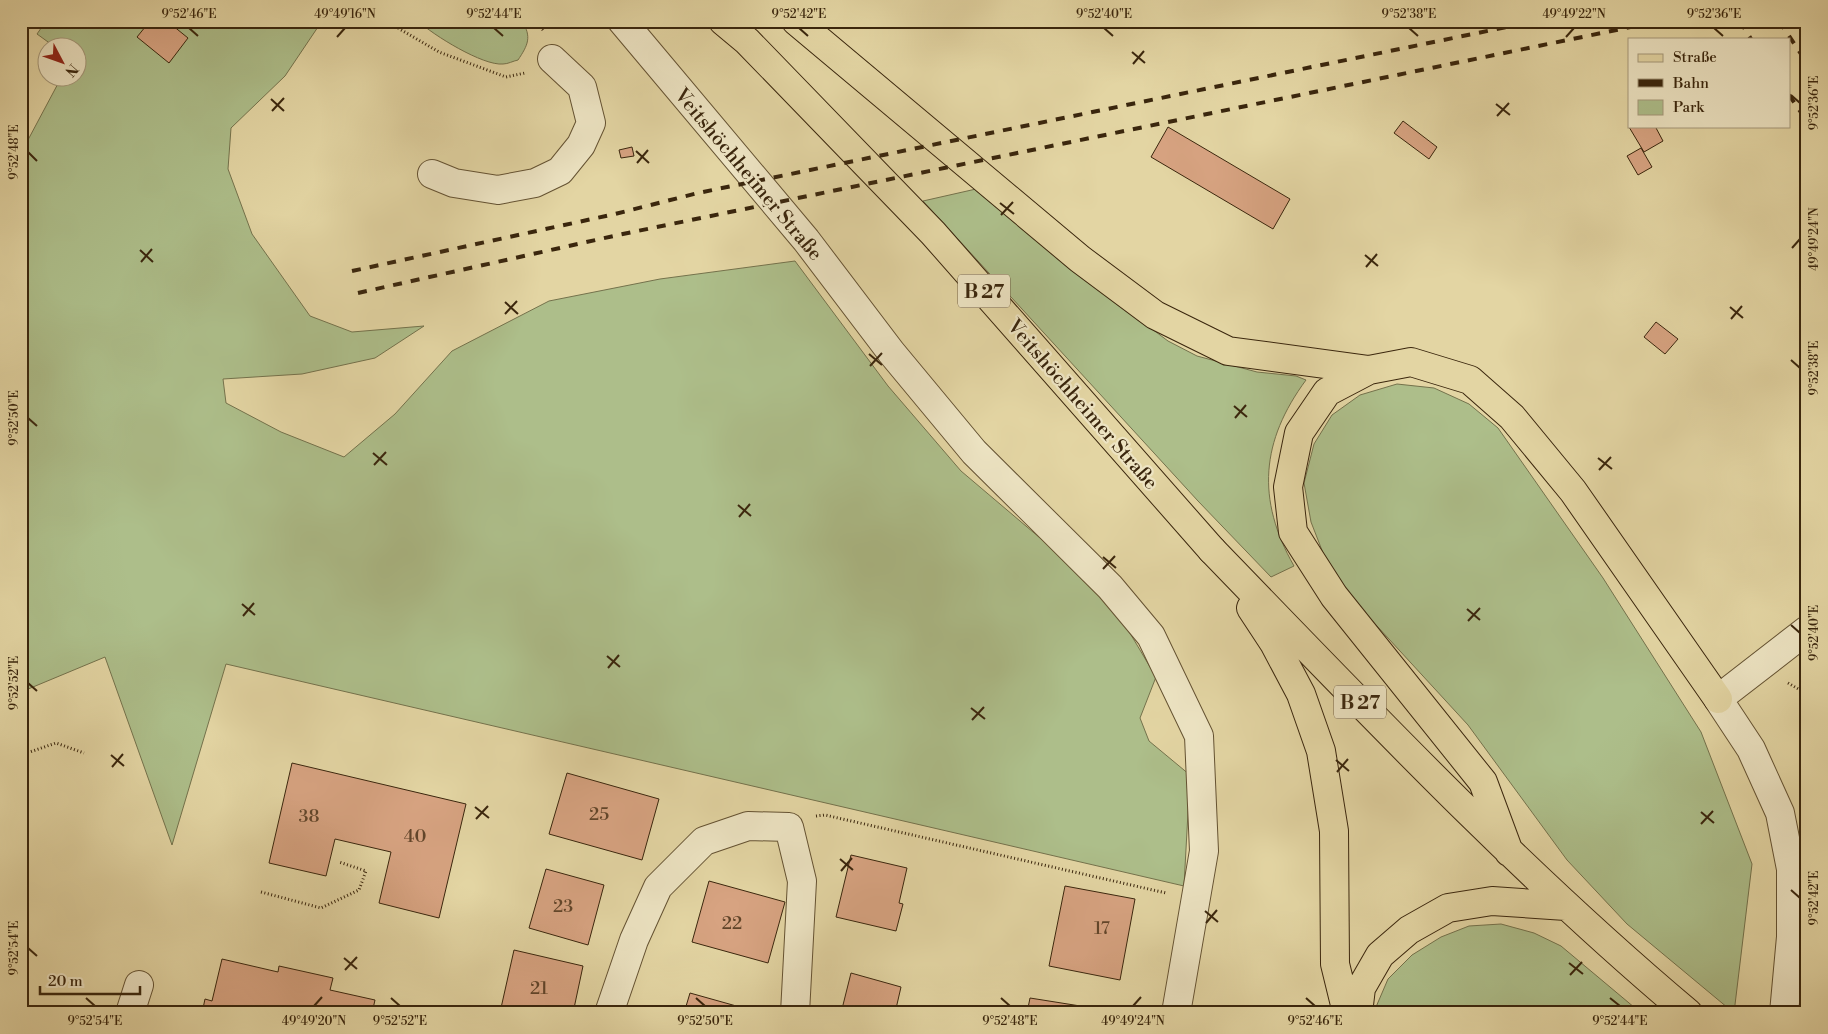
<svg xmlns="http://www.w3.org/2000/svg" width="1828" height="1034" viewBox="0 0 1828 1034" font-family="'Libre Bodoni',serif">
  <rect width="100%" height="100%" fill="#e3d5a3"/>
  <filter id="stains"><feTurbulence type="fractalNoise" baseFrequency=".004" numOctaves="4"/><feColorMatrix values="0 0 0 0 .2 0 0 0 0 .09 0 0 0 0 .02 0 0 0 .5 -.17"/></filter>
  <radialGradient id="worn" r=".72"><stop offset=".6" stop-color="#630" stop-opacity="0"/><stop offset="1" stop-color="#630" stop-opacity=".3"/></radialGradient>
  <path fill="#adbe8a" stroke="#74724c" d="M46 21H322L285 76 231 128 228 169 252 234 310 316 352 332 424 326 375 358 302 374 223 379 226 403 281 432 344 457 395 414 452 351 549 301 660 279 795 261 888 386 961 471 1066 560 1121 618 1156 677 1140 718 1149 741 1190 775 1184 886 226 664 172 845 105 657 21 692V153L61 78H78V48L55 47 37 34Z
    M418 21H522C532 37 528 45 518 60 513 61 508 64 503 64 483 66 433 35 418 21Z
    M976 189 1104 293 1168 341 1197 356 1257 372 1296 376 1306 380C1261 441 1256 499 1294 566L1271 577 1198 501 923 201Z
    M1397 384 1434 388 1469 404 1498 428 1603 578 1701 732 1752 864 1734 1013 1627 924 1567 860 1468 725 1354 601 1325 558 1311 522 1304 483 1314 444 1332 415 1360 395Z
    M1501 924 1534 933 1561 946 1641 1013H1377L1376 1007 1388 979 1412 955 1441 937 1469 926Z"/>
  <path fill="#d7a381" stroke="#3a260d" d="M150 21H167L188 38 169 63 137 37Z
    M1403 121 1437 147 1429 159 1394 133Z
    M1655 126 1663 141 1644 152 1629 127Z
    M1168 127 1290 199 1273 229 1151 157Z
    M632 147 634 156 621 158 619 150Z
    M1641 148 1652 167 1638 175 1627 156Z
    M1656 322 1678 339 1665 354 1644 337Z
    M292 763 466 804 439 918 379 903 391 852 335 839 326 876 269 863Z
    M567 773 659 799 642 860 549 834Z
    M851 855 907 868 899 903 903 904 896 931 836 917Z
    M546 869 604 885 588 945 529 928Z
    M709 881 785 902 768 963 692 942Z
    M1065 886 1135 899 1120 980 1049 966Z
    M514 950 583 966 573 1013H525L501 1008Z
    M222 959 278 972 279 966 333 978 330 990 375 1000 372 1013H202L205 999 212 1001Z
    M851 973 901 987 895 1013H841Z
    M690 993 747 1009 746 1013H684Z
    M1030 998 1118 1012 1117 1013H1027Z
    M501 1008 525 1013H500Z"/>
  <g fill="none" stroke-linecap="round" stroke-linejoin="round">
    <g stroke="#645232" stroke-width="30">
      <path id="minor" d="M622 21 806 240 891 352 974 452 1110 587 1151 636 1199 736 1204 851 1176 1013
        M432 174 454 183 498 190 535 183 560 171 581 145 591 123 582 87 552 59
        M130 1013 139 985
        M609 1013 634 940 658 887 704 841 748 826 789 827 802 881 795 1013
        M1784 1013 1791 937V869L1780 813 1751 749 1718 699 1807 630"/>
    </g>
    <g stroke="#3a260d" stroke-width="30">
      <path id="major" d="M796 21 1080 259 1155 315 1228 351 1369 370
        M1212 550C1366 709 1518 870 1688 1013
        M1251 608 1274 643 1301 694 1321 751 1334 831 1335 964 1347 1013
        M1509 852 1483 782 1334 596 1293 532 1288 487 1299 433 1327 392 1369 370 1411 362 1470 380 1512 417 1573 491 1718 699
        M1358 1013 1361 988 1380 955 1409 930 1448 908 1492 901 1566 906"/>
    </g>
    <g stroke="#3a260d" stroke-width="30">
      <path id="highway" d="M723 21 747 41 933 233 1212 550"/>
    </g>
    <path stroke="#3a260d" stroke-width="3" stroke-dasharray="1 2.5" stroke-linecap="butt" d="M386 21 439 52 506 77 525 73
      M536 21 543 30
      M1788 683 1807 694
      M21 755 56 743 84 753
      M816 816 825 815 1166 893
      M261 892 321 908 359 890 366 871 339 862"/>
    <use href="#minor" stroke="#ede4c3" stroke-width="28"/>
    <use href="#major" stroke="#e3d5a3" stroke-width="28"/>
    <use href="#highway" stroke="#e3d5a3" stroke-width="28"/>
    <path stroke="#3a260d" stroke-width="4" stroke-dasharray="9 9" stroke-linecap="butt" d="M1740 21 1751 39
      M1779 21 1807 63
      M1806 21 1807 22
      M1789 95 1807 121
      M352 271 615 214 698 193 1536 21
      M358 293 618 235 1660 21"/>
  </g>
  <path fill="none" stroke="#3a260d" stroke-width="2" d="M189 28 198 36M494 28 503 36M799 28 808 36M1104 28 1113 36M1409 28 1418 36M1714 28 1723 36M337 37 345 28M1566 37 1574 28M1132 52 1145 63M1133 64 1144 51M1791 95 1800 103M271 99 284 111M1496 104 1510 115M272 111 284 98M1497 116 1509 103M636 151 649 163M28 152 37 161M637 163 648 150M1000 203 1014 214M1001 215 1013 202M1792 248 1800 239M140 250 153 262M1365 255 1378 266M141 262 152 249M1366 267 1377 254M505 302 518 314M1730 307 1743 318M505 314 517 301M1731 319 1742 306M869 354 882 365M1791 360 1800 368M870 366 882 353M1234 406 1247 417M28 418 37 426M1235 418 1246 405M373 453 387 465M1598 458 1612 469M374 465 386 452M1599 470 1611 457M738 505 751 516M739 517 750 504M1103 557 1116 568M1103 569 1115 556M242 604 255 615M1467 609 1480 620M243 616 254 603M1468 621 1480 608M1791 625 1800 633M607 656 620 667M608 668 619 655M28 683 37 691M971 708 985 719M972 720 984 707M111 755 124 766M1336 760 1349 771M112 767 123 754M1337 772 1348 759M475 807 489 818M1701 812 1714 823M476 819 488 806M1701 824 1713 811M840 859 853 870M841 871 852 858M1791 890 1800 898M1205 911 1218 922M1206 923 1217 910M28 948 37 956M344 958 357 969M1569 963 1583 974M345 970 357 957M1570 975 1582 962M86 998 95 1006M391 998 400 1006M696 998 705 1006M1001 998 1010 1006M1306 998 1315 1006M1610 998 1620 1006M314 1006 322 997M1133 1006 1141 997"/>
  <g text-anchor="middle" stroke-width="4.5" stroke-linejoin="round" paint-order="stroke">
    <g font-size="18" fill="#61452a">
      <text x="599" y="820">25</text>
      <text x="309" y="822">38</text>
      <text x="415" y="842">40</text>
      <text x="563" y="912">23</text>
      <text x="732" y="929">22</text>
      <text x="1102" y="934">17</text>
      <text x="539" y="994">21</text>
    </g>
    <g fill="#ede4c3" stroke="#705f44" stroke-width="1">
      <rect x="958" y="274.5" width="52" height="33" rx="4"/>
      <rect x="1334" y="685.5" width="52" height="33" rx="4"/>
    </g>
    <g font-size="19" font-weight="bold" fill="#3a260d">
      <text x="984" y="298">B 27</text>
      <text x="1360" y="709">B 27</text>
    </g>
    <g font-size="20" fill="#3a260d" stroke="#ede4c3">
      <text transform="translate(749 174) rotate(50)" y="7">Veitshöchheimer Straße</text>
      <text transform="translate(1083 404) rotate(49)" y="7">Veitshöchheimer Straße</text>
    </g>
  </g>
  <rect width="1828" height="1034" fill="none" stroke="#e3d5a3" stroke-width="55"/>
  <rect x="1628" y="38" width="162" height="90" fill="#ede4c3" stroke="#a5987a"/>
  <rect x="1638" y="54" width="25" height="8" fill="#e3d5a3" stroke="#a5987a"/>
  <text x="1673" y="62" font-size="15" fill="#3a260d">Straße</text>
  <rect x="1638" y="79" width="25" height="8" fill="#3a260d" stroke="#a5987a"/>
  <text x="1673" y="88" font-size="15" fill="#3a260d">Bahn</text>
  <rect x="1638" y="100" width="25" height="15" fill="#adbe8a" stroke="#a5987a"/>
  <text x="1673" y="112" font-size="15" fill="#3a260d">Park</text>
  <g transform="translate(62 62) rotate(131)"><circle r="24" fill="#ede4c3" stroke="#a5987a"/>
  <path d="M0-4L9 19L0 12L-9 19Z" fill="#8f2418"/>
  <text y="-8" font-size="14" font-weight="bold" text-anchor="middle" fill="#3a260d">N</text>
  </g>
  <path d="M40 986v8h100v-8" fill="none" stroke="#3a260d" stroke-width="2.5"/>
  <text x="48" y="986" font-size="15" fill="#3a260d" stroke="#ede4c3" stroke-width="4" paint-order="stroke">20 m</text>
  <rect x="28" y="28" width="1772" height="978" fill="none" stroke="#3a260d" stroke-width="2"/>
  <g font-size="12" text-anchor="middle" fill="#3a260d">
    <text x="189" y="18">9°52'46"E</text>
    <text x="345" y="18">49°49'16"N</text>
    <text x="494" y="18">9°52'44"E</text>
    <text x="799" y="18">9°52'42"E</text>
    <text x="1104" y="18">9°52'40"E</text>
    <text x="1409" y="18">9°52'38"E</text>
    <text x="1574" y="18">49°49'22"N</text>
    <text x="1714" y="18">9°52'36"E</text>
    <text transform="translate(1814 103) rotate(-90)" y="4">9°52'36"E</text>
    <text transform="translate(14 152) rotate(-90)" y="4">9°52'48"E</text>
    <text transform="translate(1814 239) rotate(-90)" y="4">49°49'24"N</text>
    <text transform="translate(1814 368) rotate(-90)" y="4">9°52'38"E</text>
    <text transform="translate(14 418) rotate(-90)" y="4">9°52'50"E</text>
    <text transform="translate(1814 633) rotate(-90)" y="4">9°52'40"E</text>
    <text transform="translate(14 683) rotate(-90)" y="4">9°52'52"E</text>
    <text transform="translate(1814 898) rotate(-90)" y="4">9°52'42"E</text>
    <text transform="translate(14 948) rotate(-90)" y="4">9°52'54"E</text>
    <text x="95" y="1025">9°52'54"E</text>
    <text x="314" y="1025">49°49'20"N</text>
    <text x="400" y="1025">9°52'52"E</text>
    <text x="705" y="1025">9°52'50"E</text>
    <text x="1010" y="1025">9°52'48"E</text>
    <text x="1133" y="1025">49°49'24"N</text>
    <text x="1315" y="1025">9°52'46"E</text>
    <text x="1620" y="1025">9°52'44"E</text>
  </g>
  <rect width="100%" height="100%" filter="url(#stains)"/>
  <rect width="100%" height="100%" fill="url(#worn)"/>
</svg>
